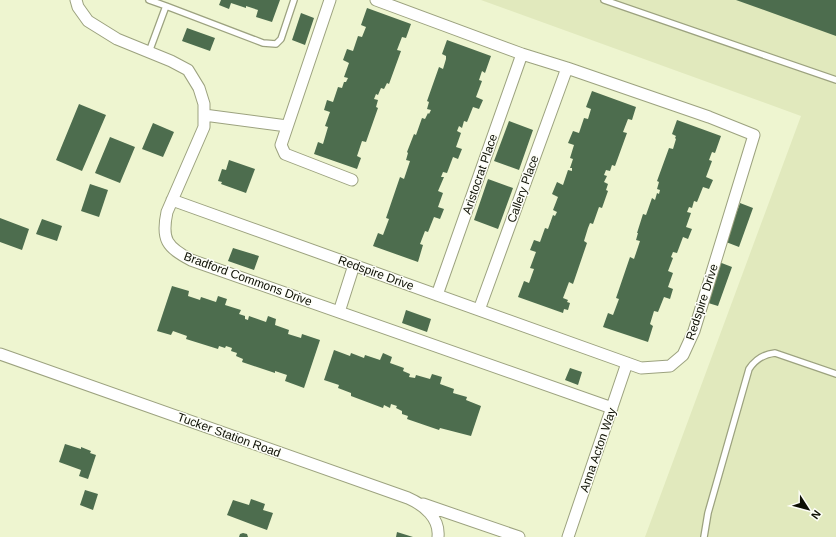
<svg xmlns="http://www.w3.org/2000/svg" width="836" height="537" viewBox="0 0 836 537" font-family="Helvetica,sans-serif">
  <rect width="100%" height="100%" fill="#eef5d0"/>
  <path fill="#e1e9bd" d="M481 0H836V537H645L801 116Z"/>
  <path fill="#4d6d4e" d="M221 0H280L272 22 256 17 258 10 246 6V8L231 3 229 9 219 5Z
    M736 0H836V36Z
    M367 8 411 24 406 38 402 37 397 50 401 51 389 84 387 83 384 89 381 88 378 95 376 94 374 99 378 100 376 107 378 108 366 142 362 141 357 156 361 158 357 169 314 154 318 142 323 144 328 127 325 126 330 112 324 110 327 100 333 102 338 87 342 88 344 82H346L348 78 344 77 349 63 343 60 347 49 353 51 358 36 362 37 366 27 361 25Z
    M301 13 314 18 305 45 292 40Z
    M187 28 215 38 210 51 182 41Z
    M447 40 491 56 485 73 482 71 479 80 482 81 476 97 483 100 479 109 473 107 467 122 464 121 462 128 459 126 457 131 461 133 456 147 462 149 458 159 453 157 447 173 443 172 441 177H444L438 191 443 193 438 207 444 209 440 219 434 217 428 232 425 231 420 244 423 245 418 262 373 246 378 233 383 235 389 219 386 218 400 177 404 179 410 161 406 160 408 153 407 152 414 134 416 135 422 118 425 119 428 113 429 114 431 110 427 109 429 102 427 101 439 67 443 69 446 59V56L442 54Z
    M592 91 636 107 632 120 628 119 623 132 627 133 615 166 612 165 610 171 606 170 604 175 607 176 604 182 608 184 606 190 608 191 602 208 599 207 593 224 590 223 588 228 584 241 587 243 573 284 569 282 563 298 568 300 567 302 570 303 568 310 564 309 563 313 518 297 524 281 529 283 534 269 530 268 536 252 530 250 534 240 540 242 545 228 548 229 553 215 555 216 557 212 553 210 558 197 552 194 557 182 563 185 568 170 572 171V168H570L573 159 570 158 574 145 568 143 573 131 579 133 584 118 588 119 591 109 586 107Z
    M79 104 106 115 82 171 56 160Z
    M677 120 721 136 715 153 712 152 709 160 712 161 706 177 713 180 709 189 703 187 697 202 694 201 692 208 689 207 687 212 691 213 686 227 692 229 688 239 683 237 677 253 673 252 671 257 673 258 668 271 673 273 668 287 673 289 670 299 664 297 658 312 654 311 650 324 653 326 648 342 603 327 608 313 613 315 619 299 616 298 630 257 634 259 640 241 636 240 638 233H637L643 214 646 215 652 198 655 200 657 193 659 194 660 190 657 189 659 182 657 181 669 148 673 149 676 139 675 138 676 136 672 134Z
    M509 121 533 130 519 170 494 161Z
    M153 123 174 132 163 157 142 149Z
    M110 137 135 147 120 183 95 173Z
    M229 160 255 169 246 193 221 184 222 182 218 181 222 169 226 170Z
    M488 179 513 188 498 229 474 220Z
    M90 184 108 190 99 217 81 211Z
    M740 203 753 208 739 247 726 242Z
    M0 218 29 229 22 250 0 242Z
    M42 219 62 226 57 241 36 234Z
    M233 248 259 256 254 270 228 261Z
    M719 262 732 267 718 306 705 302Z
    M172 286 189 291 188 296 200 300 201 297 216 302 218 296 227 299 225 305 241 310 239 314 245 316V319L248 320 249 316 266 322 268 316 276 319 275 325 289 330 288 334 301 338 302 334 320 340 304 388 285 381 287 375 275 371V373L242 362 243 359 236 356 237 353 231 351 232 348 226 346 225 348 219 346 218 349 186 339 187 336 173 331 171 335 157 331Z
    M406 310 431 319 427 332 402 323Z
    M334 350 350 356 351 353 364 358 365 355 380 360 383 353 392 357 390 363 404 368 403 371 410 374 409 377 415 378 416 375 430 379 432 374 442 377 440 384 454 389 453 393 467 397 466 400 481 406 471 436 440 428 439 430 407 419 408 416 402 414V411L396 408 397 406 391 404 390 408 384 405 383 408 351 396V393L338 388 339 385 324 380Z
    M570 368 582 372 578 385 565 380Z
    M65 444 81 449V447L91 451 90 453 96 455 88 479 79 476 81 470 59 462Z
    M85 490 98 494 93 510 80 505Z
    M251 499 265 504 263 510 273 513 267 530 227 515 233 500 249 505Z
    M397 532 413 537H396Z
    M243 533 247 534 248 537H239L240 534Z"/>
  <g fill="none" stroke-linecap="round" stroke-linejoin="round">
    <g stroke="#9ca27f" stroke-width="8">
      <path id="lane" d="M149 0 166 6 149 52
        M604 0 836 80
        M166 6 263 43 276 44 281 39 294 0
        M704 537 708 513 749 369C755 360 764 354 775 353L836 374"/>
    </g>
    <g stroke="#9ca27f" stroke-width="13">
      <path id="street" d="M76 0 78 7 88 21 117 39 171 61 188 70 199 88 204 104V127L167 212C161 240 167 247 191 260L612 408
        M330 0 281 145 285 154 352 180
        M204 115 287 126
        M172 200 641 368 670 366 683 355 694 331 754 135 709 117 567 68 522 54 376 0
        M437 295 522 54
        M479 310 567 68
        M339 312 354 265
        M0 354 408 498C424 505 440 518 438 537
        M423 504 519 537
        M568 537 627 363"/>
    </g>
    <use href="#lane" stroke="#fff" stroke-width="5.5"/>
    <use href="#street" stroke="#fff" stroke-width="11"/>
  </g>
  <g text-anchor="middle" stroke-width="3" stroke-linejoin="round" paint-order="stroke">
    <g font-size="12" fill="#0d0f04" stroke="#fdfef7">
      <text transform="translate(480 174) rotate(-71)" y="4">Aristocrat Place</text>
      <text transform="translate(523 189) rotate(-70)" y="4">Callery Place</text>
      <text transform="translate(376 273) rotate(20)" y="4">Redspire Drive</text>
      <text transform="translate(248 279) rotate(20)" y="4">Bradford Commons Drive</text>
      <text transform="translate(702 302) rotate(-72)" y="4">Redspire Drive</text>
      <text transform="translate(229 435) rotate(20)" y="4">Tucker Station Road</text>
      <text transform="translate(598 450) rotate(-71)" y="4">Anna Acton Way</text>
    </g>
  </g>
  <g transform="translate(808 509) rotate(126)" stroke="#fdfef7" stroke-width="3" paint-order="stroke">
  <path d="M0-3L7 15L0 10L-7 15Z" fill="#0d0f04"/>
  <text y="-6" font-size="11" font-weight="bold" text-anchor="middle" fill="#0d0f04">N</text>
  </g>
</svg>
